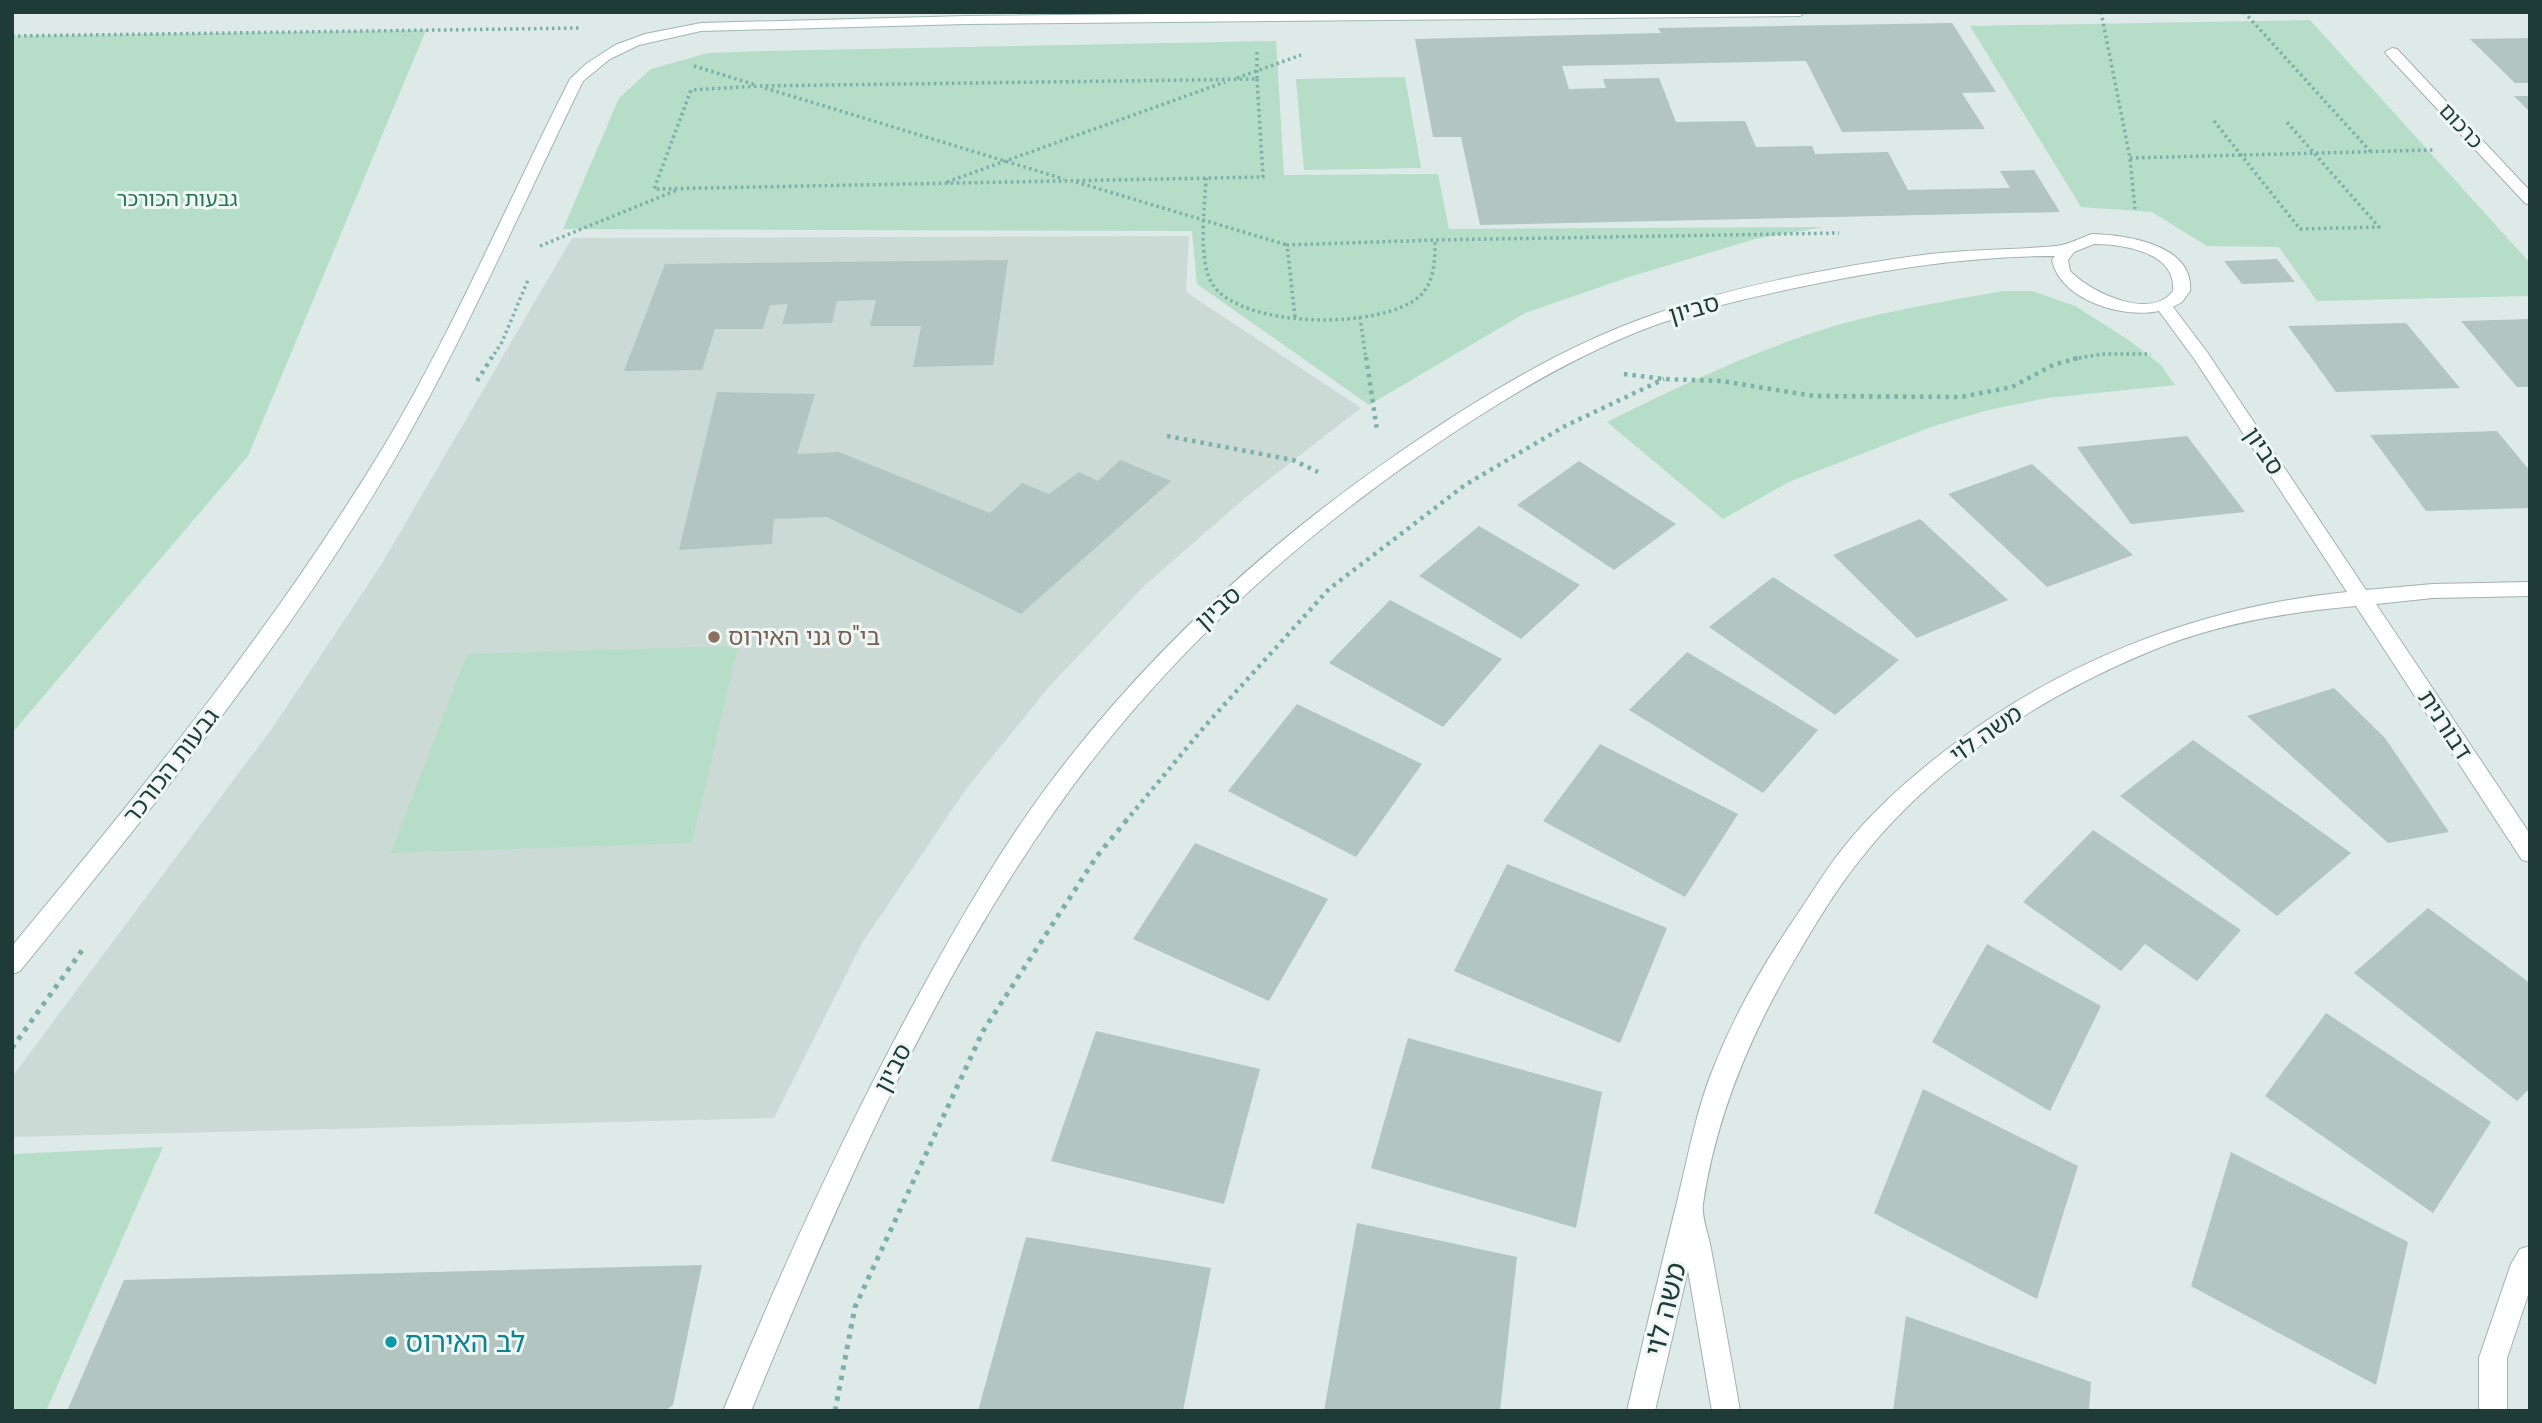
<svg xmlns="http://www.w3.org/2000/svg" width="2542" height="1423" viewBox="0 0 2542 1423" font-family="Poppins,'Noto Sans Hebrew',sans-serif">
  <rect width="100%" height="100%" fill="#deeae7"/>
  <path fill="#ccdad6" d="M1189 236 1186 292 1361 408 1246 497 1144 586 1048 688 966 789 862 943 774 1118 12 1137V1077L273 727 381 565 572 238Z"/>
  <path fill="#b5ddc7" d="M2310 20 2530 263V296L2317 301 2279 247 2207 246 2152 212 2081 207 1970 26Z
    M426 30 248 456 12 733V36Z
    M1276 41 1284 175 1438 174 1449 229 1823 227 1755 239 1629 277 1525 313 1369 405 1197 284 1192 231 563 229 619 98 651 69 708 53 764 51Z
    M1405 77 1421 168 1304 170 1296 79Z
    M2004 291H2032L2075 306 2127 339 2160 364 2175 385 2047 398 1988 410 1931 427 1789 482 1723 519 1607 422C1667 392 1728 363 1792 340 1859 315 1934 303 2004 291Z
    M738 646 692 843 391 853 467 654Z
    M163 1147 46 1411H12V1154Z"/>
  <path fill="#b3c5c0" d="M1952 23 1996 92 1962 93 1985 129 1842 132 1806 61 1562 66 1569 89 1606 88 1603 79 1659 78 1676 122 1745 121 1756 147 1812 146 1815 154 1888 152 1908 190 2010 188 2000 171 2034 170 2060 212 1480 225 1461 137H1433L1415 39 1661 33 1658 28Z
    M2530 38V83H2515L2470 39Z
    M2514 96H2530V112Z
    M2277 259 2295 282 2242 284 2224 261Z
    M1008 260 993 365 913 367 921 326H870L876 300 837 301 832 323 782 324 788 304 770 305 763 329H715L702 370 624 371 665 264Z
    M2530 319V387H2517L2461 321Z
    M2406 323 2460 388 2336 392 2288 326Z
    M717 392 815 394 797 454 839 452 990 513 1022 483 1049 494 1079 472 1098 481 1120 460 1171 481 1021 614 827 517 774 519 772 544 679 550Z
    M2497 431 2530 471V508L2426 511 2370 435Z
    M2187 436 2245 512 2131 524 2077 447Z
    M1579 461 1676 524 1614 570 1517 505Z
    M2032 464 2133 555 2047 587 1948 494Z
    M1920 519 2008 600 1917 638 1833 555Z
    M1479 526 1580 585 1521 639 1419 576Z
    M1773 577 1899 660 1835 715 1709 627Z
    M1390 600 1502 659 1443 727 1329 663Z
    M1687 652 1818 730 1763 793 1629 710Z
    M2334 688 2385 738 2449 832 2388 843 2247 716Z
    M1297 704 1422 764 1356 857 1228 791Z
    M2193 740 2351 853 2277 916 2120 796Z
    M1600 744 1738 814 1685 897 1543 821Z
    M2093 830 2241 930 2197 981 2145 944 2121 971 2023 902Z
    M1195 843 1328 899 1269 1001 1133 939Z
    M1507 864 1667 928 1620 1043 1454 971Z
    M2428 908 2530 983V1088L2517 1101 2354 973Z
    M1987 944 2101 1006 2050 1111 1932 1042Z
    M2326 1013 2491 1122 2433 1213 2265 1096Z
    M1096 1031 1260 1069 1224 1204 1051 1161Z
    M1408 1038 1602 1092 1576 1228 1371 1168Z
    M1923 1089 2078 1166 2037 1299 1874 1213Z
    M2231 1152 2408 1242 2376 1385 2191 1286Z
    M1357 1223 1517 1257 1500 1411H1324Z
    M1026 1237 1211 1268 1183 1411H978Z
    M702 1265 673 1405 665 1411H67L124 1280Z
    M1906 1316 2091 1382 2089 1411H1893Z"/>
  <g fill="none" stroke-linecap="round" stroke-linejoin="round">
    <g stroke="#a1b2af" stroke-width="2">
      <path id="street" d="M2392 48 2397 49 2530 191V205L2525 203 2387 55 2385 52Z
        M2092 234C2125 235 2194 244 2190 291L2182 302 2173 307 2207 352 2366 590 2433 584 2530 582V596L2433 598 2376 604 2530 834V862L2522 860 2356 606C2287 612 2215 624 2151 651 2041 696 1932 767 1859 861 1835 891 1814 926 1795 959 1750 1035 1716 1116 1703 1204 1701 1216 1709 1236 1711 1249 1721 1303 1731 1357 1740 1411H1712L1688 1270 1655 1411H1627C1643 1341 1660 1271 1677 1202 1688 1157 1696 1111 1713 1069 1735 1013 1765 961 1799 912 1813 891 1827 868 1843 848 1870 814 1903 784 1937 757 2055 663 2197 607 2347 592L2195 360 2159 311C2123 319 2060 300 2052 260L2055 256C1967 256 1881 270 1795 288 1743 299 1692 311 1642 330 1564 361 1491 406 1422 454 1279 553 1149 674 1050 818 924 1000 835 1207 751 1411H723C781 1270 844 1132 917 998 957 925 999 851 1049 784 1146 655 1267 543 1400 452 1480 397 1563 346 1655 314 1743 284 1838 266 1930 254 1972 249 2014 250 2056 246 2068 245 2080 238 2092 234ZM2094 244C2122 244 2177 252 2173 291 2150 321 2090 292 2070 271L2068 260 2074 252Z
        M2530 1246V1289L2507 1358V1411H2479V1358L2511 1264 2520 1249Z"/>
    </g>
    <g stroke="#9cb7b2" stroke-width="2">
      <path id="secondary" d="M1355 12H1806L1800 16 966 24 701 31 639 45 610 59 583 81C524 202 470 326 404 443 296 632 157 802 20 971L12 974V946C145 786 276 624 384 446 454 329 508 201 570 79L586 64 615 45 645 34 701 23 966 16Z"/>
    </g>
    <path stroke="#7cb0a9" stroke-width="3.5" stroke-dasharray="2.5 3.5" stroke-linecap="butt" d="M2101 12 2130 158 2135 209
      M2244 12 2370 151
      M12 36 581 28
      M1257 52V79
      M694 66 756 85
      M1237 78 1301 55
      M1257 79 1263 177 654 189 691 90 759 86Z
      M765 88 1064 179
      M2214 121 2300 229 2379 227 2285 120
      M2130 158 2433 150
      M1206 178C1205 206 1197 261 1213 285 1243 329 1382 330 1420 296 1435 282 1435 258 1435 240L1839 233
      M947 182 1225 82
      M1076 182 1287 245
      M540 246 677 190
      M1295 317 1287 245 1435 240
      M1360 317 1366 359
      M491 359 502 342 528 280
      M2073 359 2102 354H2151"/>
    <path stroke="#7cb0a9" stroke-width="4.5" stroke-dasharray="3.5 5" stroke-linecap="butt" d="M1366 357 1377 430
      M1624 374 1664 379 1721 381 1814 396 1961 397 2012 387 2053 365 2081 357
      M477 381 492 357
      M1167 436 1293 460 1318 472
      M1125 822 1205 726 1329 589 1465 485 1565 426 1664 379"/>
    <path stroke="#7cb0a9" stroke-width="5" stroke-dasharray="4.5 6" stroke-linecap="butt" d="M12 1048 83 949
      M835 1411 855 1307 983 1031 1097 856 1126 821"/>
    <use href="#street" fill="#fff" fill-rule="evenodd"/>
    <use href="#secondary" fill="#fff" fill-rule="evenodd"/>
  </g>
  <circle fill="#8d6e63" stroke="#eef7f4" stroke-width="2.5" cx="714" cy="637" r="7"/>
  <circle fill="#0f9aa8" stroke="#eef7f4" stroke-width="2.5" cx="391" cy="1342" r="7"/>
  <g text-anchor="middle" stroke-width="6" stroke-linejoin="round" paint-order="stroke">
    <g font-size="21" fill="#1e3b38" stroke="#eef7f4">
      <text transform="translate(2461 126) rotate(47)" y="7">כרכום</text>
    </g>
    <g font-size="21" fill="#277352" stroke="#eef7f4">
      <text x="177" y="206">גבעות הכורכר</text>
    </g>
    <g font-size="24" fill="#1e3b38" stroke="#eef7f4">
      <text transform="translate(1694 309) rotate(-16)" y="8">סביון</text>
      <text transform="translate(2264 451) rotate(56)" y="8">סביון</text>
      <text transform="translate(1218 608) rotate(-42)" y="8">סביון</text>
      <text transform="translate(2445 725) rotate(57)" y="8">דבורנית</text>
      <text transform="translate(1986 734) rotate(-35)" y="8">משה לוי</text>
      <text transform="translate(171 766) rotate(-52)" y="8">גבעות הכורכר</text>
      <text transform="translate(893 1068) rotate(-62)" y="8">סביון</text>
    </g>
    <g font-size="24" fill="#785e54" stroke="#eef7f4" text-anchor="start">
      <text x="728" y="645">בי"ס גני האירוס</text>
    </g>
    <g font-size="28" fill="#1e3b38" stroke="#eef7f4">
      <text transform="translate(1665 1309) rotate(-76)" y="10">משה לוי</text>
    </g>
    <g font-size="28" fill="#0d838f" stroke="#eef7f4" text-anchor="start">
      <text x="405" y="1352">לב האירוס</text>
    </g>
  </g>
  <rect width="2542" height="1423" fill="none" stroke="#1e3b38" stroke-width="28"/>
</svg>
